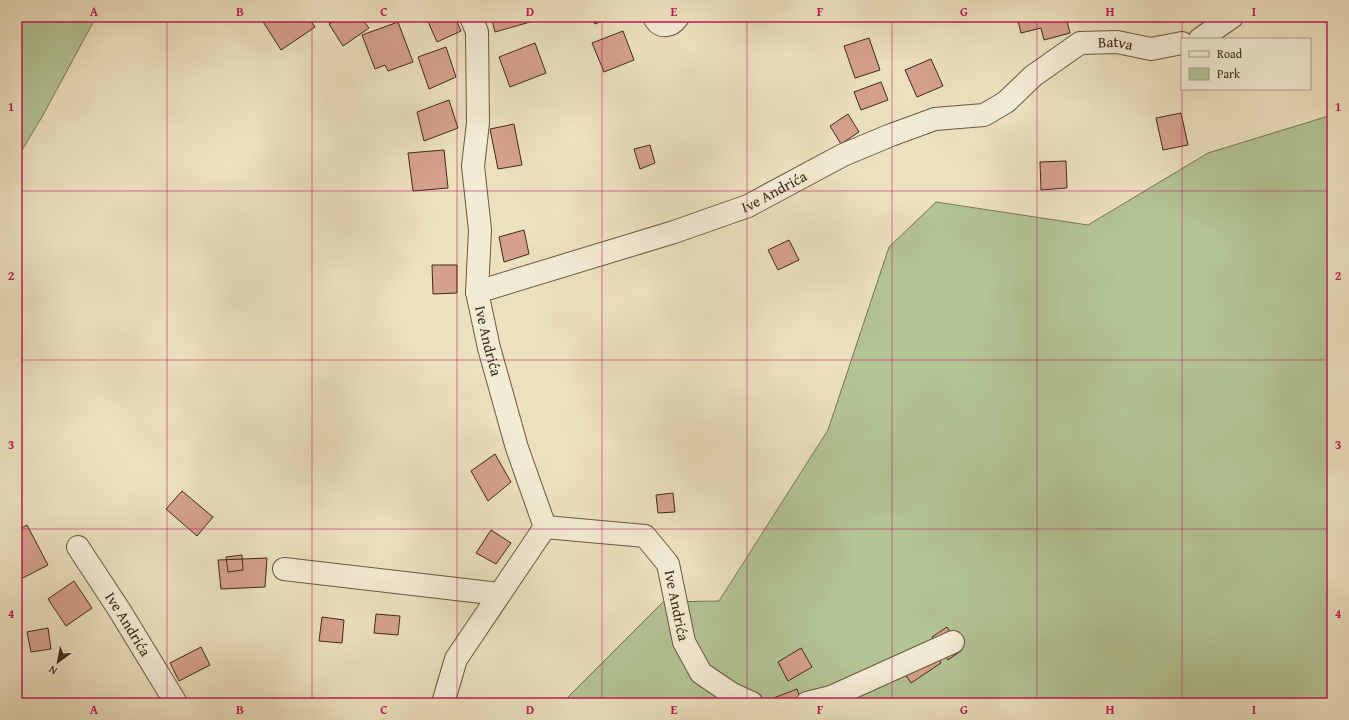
<svg xmlns="http://www.w3.org/2000/svg" width="1349" height="720" viewBox="0 0 1349 720" font-family="'Gentium Book Plus',serif">
  <rect width="100%" height="100%" fill="#ece1bf"/>
  <filter id="stains"><feTurbulence type="fractalNoise" baseFrequency=".005" numOctaves="4"/><feColorMatrix values="0 0 0 0 .2 0 0 0 0 .09 0 0 0 0 .02 0 0 0 .5 -.17"/></filter>
  <radialGradient id="worn" r=".72"><stop offset=".6" stop-color="#630" stop-opacity="0"/><stop offset="1" stop-color="#630" stop-opacity=".3"/></radialGradient>
  <path fill="#b3c495" stroke="#797855" d="M17 17H96L42 117 19 155 17 153Z
    M1332 115V703H562L663 602 719 601 828 430 889 247 936 202 1088 225 1208 153Z"/>
  <path fill="#d5a18d" stroke="#3f2c15" d="M260 17H308L315 27 281 50Z
    M340 17H360L369 28 343 46 329 24Z
    M426 17H455L461 31 437 42Z
    M491 17H528L530 22 495 32Z
    M592 17H611L595 24Z
    M1017 17H1042V19L1051 17H1066L1070 33 1044 40 1041 28 1021 33Z
    M398 22 413 62 388 71 385 65 375 69 362 35Z
    M623 31 634 60 604 72 592 43Z
    M869 38 880 70 855 78 844 46Z
    M535 43 546 73 510 87 499 57Z
    M446 47 456 77 429 89 418 57Z
    M931 59 943 86 917 97 905 70Z
    M881 82 888 100 861 110 854 92Z
    M449 100 458 128 424 141 417 112Z
    M1181 113 1188 145 1163 150 1156 118Z
    M848 114 859 132 841 144 830 126Z
    M514 124 522 165 498 169 490 129Z
    M650 145 655 163 640 169 634 149Z
    M444 150 448 188 413 191 408 153Z
    M1066 161 1067 188 1041 190 1040 162Z
    M524 230 529 254 504 262 499 237Z
    M789 240 799 260 778 270 768 250Z
    M432 265H457V293L433 294Z
    M495 454 511 482 488 501 471 471Z
    M182 491 213 517 197 536 166 509Z
    M673 493 675 512 658 513 656 495Z
    M27 525 48 565 17 581V530Z
    M491 530 511 543 496 564 476 553Z
    M242 555 243 570 228 572 226 557Z
    M267 558 265 587 221 589 218 560Z
    M74 581 92 608 66 626 48 599Z
    M376 614 400 616 398 635 374 633Z
    M322 617 344 620 342 643 319 641Z
    M947 627 962 650 948 660 932 637Z
    M48 628 51 649 31 652 27 632Z
    M927 642 941 663 911 683 897 662Z
    M201 647 210 665 179 681 170 663Z
    M801 648 812 667 788 681 778 662Z
    M797 689 802 703H773L771 699Z"/>
  <g fill="none" stroke-linecap="round" stroke-linejoin="round">
    <g stroke="#6a5940" stroke-width="24">
      <g id="minor">
        <path id="s1" d="M471 17 477 32 478 123 473 166 480 230 477 292 489 348 517 448 545 527"/>
        <path d="M654 17C660 29 671 27 678 17"/>
        <path d="M1200 39 1232 17"/>
        <path id="s2" d="M477 292 674 232 748 206 843 155 891 135 935 119 984 115 1006 102 1033 76 1080 43 1117 42 1151 49 1182 43"/>
        <path id="s3" d="M545 527 645 536 668 564 684 642 701 673 732 694 752 703"/>
        <path id="s4" d="M78 547 120 611 176 703"/>
        <path d="M284 569 499 594"/>
        <path d="M443 703 456 659 545 527"/>
        <path d="M807 703 831 697 953 642"/>
      </g>
    </g>
    <use href="#minor" stroke="#f3ecd5" stroke-width="22"/>
  </g>
  <path fill="none" stroke="#c2185b" stroke-width="1" stroke-opacity="0.55" d="M167 17V703M312 17V703M457 17V703M602 17V703M747 17V703M892 17V703M1037 17V703M1182 17V39M1182 39V89M1182 89V703M17 191H1332M17 360H1332M17 529H1332"/>
  <g text-anchor="middle" stroke-width="3" stroke-linejoin="round" paint-order="stroke">
    <g font-size="15" fill="#3f2c15" stroke="#f3ecd5">
      <text dy="5" stroke="none"><textPath href="#s2" startOffset="696">Batva</textPath></text>
      <text dy="5" stroke="none"><textPath href="#s2" startOffset="314">Ive Andrića</textPath></text>
      <text dy="5" stroke="none"><textPath href="#s1" startOffset="327">Ive Andrića</textPath></text>
      <text dy="5" stroke="none"><textPath href="#s3" startOffset="179">Ive Andrića</textPath></text>
      <text dy="5" stroke="none"><textPath href="#s4" startOffset="92">Ive Andrića</textPath></text>
    </g>
  </g>
  <rect width="1349" height="720" fill="none" stroke="#ece1bf" stroke-width="44"/>
  <rect x="1181" y="38" width="130" height="52" fill="#f3ecd5" stroke="#ab9f88"/>
  <rect x="1189" y="51" width="20" height="6" fill="#f3ecd5" stroke="#ab9f88"/>
  <text x="1217" y="58" font-size="12" fill="#3f2c15">Road</text>
  <rect x="1189" y="68" width="20" height="12" fill="#b3c495" stroke="#ab9f88"/>
  <text x="1217" y="78" font-size="12" fill="#3f2c15">Park</text>
  <g transform="translate(58 662) rotate(212)" stroke="#f3ecd5" stroke-width="3" paint-order="stroke">
  <path d="M0-3L7 15L0 10L-7 15Z" fill="#3f2c15"/>
  <text y="-6" font-size="11" font-weight="bold" text-anchor="middle" fill="#3f2c15">N</text>
  </g>
  <rect x="22" y="22" width="1305" height="676" fill="none" stroke="#c2185b" stroke-width="1.5"/>
  <g font-size="13" text-anchor="middle" font-weight="bold" fill="#c2185b">
    <text x="94" y="16">A</text>
    <text x="240" y="16">B</text>
    <text x="384" y="16">C</text>
    <text x="530" y="16">D</text>
    <text x="674" y="16">E</text>
    <text x="820" y="16">F</text>
    <text x="964" y="16">G</text>
    <text x="1110" y="16">H</text>
    <text x="1254" y="16">I</text>
    <text x="11" y="111">1</text>
    <text x="1338" y="111">1</text>
    <text x="11" y="280">2</text>
    <text x="1338" y="280">2</text>
    <text x="11" y="449">3</text>
    <text x="1338" y="449">3</text>
    <text x="11" y="618">4</text>
    <text x="1338" y="618">4</text>
    <text x="94" y="714">A</text>
    <text x="240" y="714">B</text>
    <text x="384" y="714">C</text>
    <text x="530" y="714">D</text>
    <text x="674" y="714">E</text>
    <text x="820" y="714">F</text>
    <text x="964" y="714">G</text>
    <text x="1110" y="714">H</text>
    <text x="1254" y="714">I</text>
  </g>
  <rect width="100%" height="100%" filter="url(#stains)"/>
  <rect width="100%" height="100%" fill="url(#worn)"/>
</svg>
